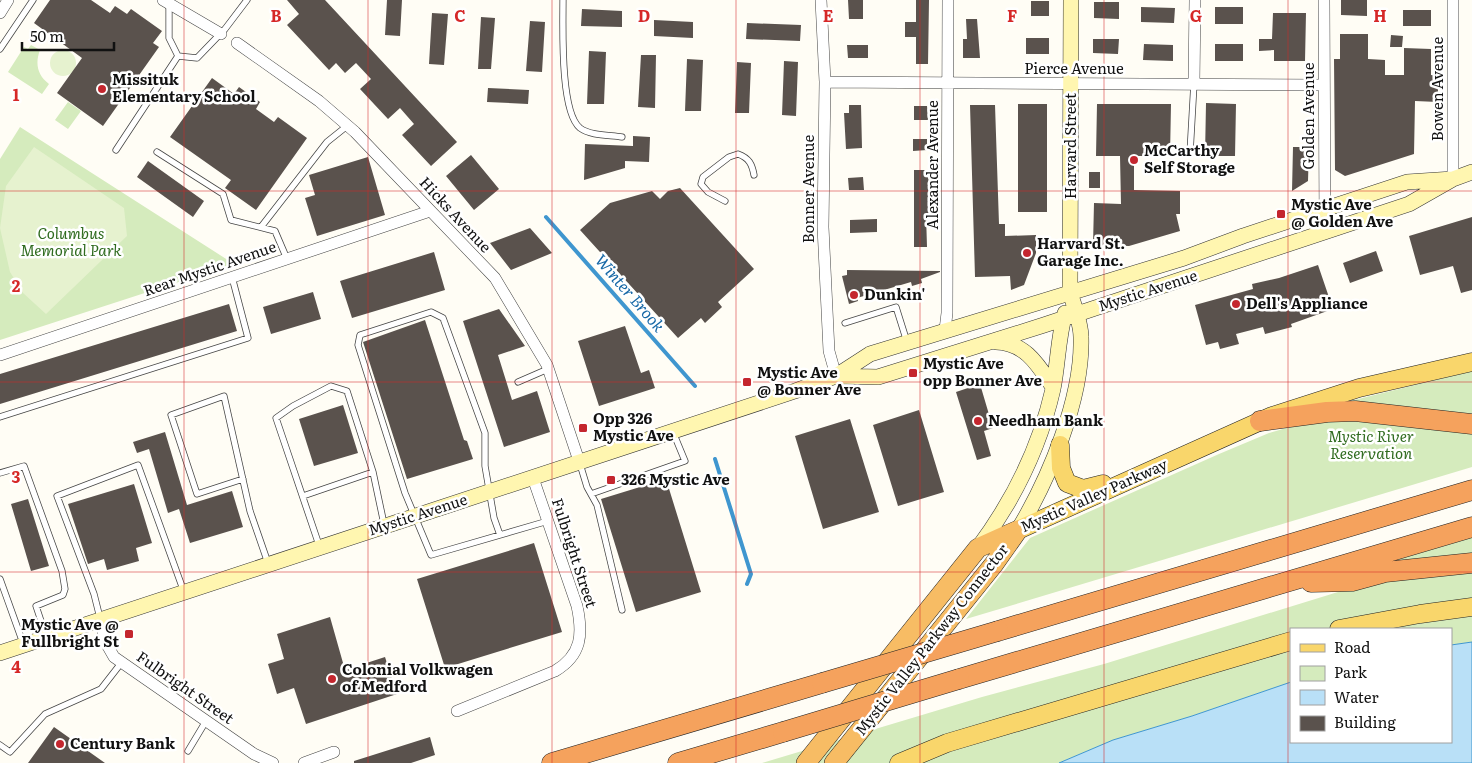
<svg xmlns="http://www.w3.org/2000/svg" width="1472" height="763" viewBox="0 0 1472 763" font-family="Literata,serif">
  <rect width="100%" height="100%" fill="#fffdf5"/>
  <path fill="#d5ebbd" d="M31 45 40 50C35 63 37 75 49 84L42 94 8 72 24 47 28 49Z
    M68 102 81 111 68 129 55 120Z
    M20 127 234 264 0 340V159Z
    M1472 371V467L966 619 1030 538 1219 454 1269 433 1307 422 1346 402Z
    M1472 532V642L1451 645V629H1291V682L1192 716 1113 740 1059 763H762L982 697 1104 664 1338 592 1365 571Z"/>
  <path fill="#e6f2cf" d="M50 63a13 13 0 1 1 26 0a13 13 0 1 1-26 0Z
    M34 147 124 208 127 236 46 314 23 293 10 272 0 228 6 186Z"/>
  <path fill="#b9e0f7" stroke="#3f96cf" d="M1472 642V763H1059L1113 740 1192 716 1291 682V742H1451V645Z"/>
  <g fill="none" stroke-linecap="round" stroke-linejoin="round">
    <path stroke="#3f96cf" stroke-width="4" d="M546 217 695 386
      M715 459 751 574 747 584"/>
  </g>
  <path fill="#5a524d" d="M50 0H91L110 13 115 6 127 14 131 9 162 31 153 43 159 47 103 126 57 93 82 58 34 23Z
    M287 0H325L457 142 431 166 402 135 414 124 400 108 388 119 360 89 371 79 356 63 345 73 336 63 329 70 287 25 299 14Z
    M387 0H402L400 36 385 35Z
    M848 0H863V19H849Z
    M916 0H929L928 64H916V37H905V22H916Z
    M1341 0H1367V16L1341 15Z
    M1031 1H1049V16H1031Z
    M1094 2H1119V19L1094 18Z
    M1141 7 1175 8 1174 23 1141 22Z
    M1215 7H1243V24H1215Z
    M582 9 622 11V27L581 26Z
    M1403 10H1431V26H1403Z
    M432 13 448 14 444 65 429 64Z
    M1273 13H1306L1305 61H1274V50L1259 51V39H1272Z
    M481 17 495 18 491 69H478Z
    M966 19H977L980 58H963V39H967Z
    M654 20 693 22V38L654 36Z
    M530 21 545 22 542 72 526 71Z
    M747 23 801 25 800 41 746 39Z
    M1340 34H1368V59L1385 60V75H1404V48L1431 49V75L1438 76V102L1415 101 1414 154 1345 176 1335 170 1334 59H1340Z
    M1391 35 1403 36 1402 47H1390Z
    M1026 38H1049V54H1026Z
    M1093 39H1119L1118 54 1093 53Z
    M1144 44 1173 45V61L1143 60Z
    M1215 44H1243V61H1215Z
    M847 45H868V58H848Z
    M589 51 606 52 604 104H587Z
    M641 55H656L655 108 638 107Z
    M687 59 703 60 701 111H685Z
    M784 61 798 62 796 116 782 115Z
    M737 62 751 63 749 113H735Z
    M212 78 234 94 239 87 260 102 256 109 274 122 278 117 307 138 256 210 225 188 231 180 170 137Z
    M488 88 529 90 528 104 487 102Z
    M1206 103 1236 104 1235 156H1205Z
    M1018 104H1047V212H1018Z
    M1097 104H1171L1170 156H1134V190L1180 191V214H1176L1180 231 1129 246 1093 245 1094 203 1121 204 1120 156H1096Z
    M849 105H861L862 148 846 149 844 113H849Z
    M970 105H995L999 224H1005V236L1036 235V253L1024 285 1011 290 1010 276 975 277Z
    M914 106H927L928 120H914Z
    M633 136 650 137 649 162 625 161V168L584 180 585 144 633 146Z
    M913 139H927V150L913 151Z
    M1293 147H1309L1308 181 1292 191Z
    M471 155 499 189 474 210 446 176Z
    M368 157 385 215 317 236 305 198 315 195 309 175Z
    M148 161 204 201 193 217 137 177Z
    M914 170H928L930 214H926L927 247H914Z
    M1089 172H1100V188H1089Z
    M863 177 864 190H849L848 178Z
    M680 188 754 269 718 302 722 307 705 323 701 318 678 338 580 230 610 203 652 191 660 199 668 191Z
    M1472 217V290L1461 293 1453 266 1420 275 1409 236Z
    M877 219V232L850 233V220Z
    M530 228 552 253 511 270 490 243Z
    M1376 251 1383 271 1350 283 1343 263Z
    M434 252 445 290 352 318 340 281Z
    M1318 265 1333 309 1291 324 1292 327 1265 334 1263 327 1236 334 1239 344 1220 349 1218 342 1206 345 1195 305 1253 289 1252 284 1279 278Z
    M847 270 940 271V272L921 279 922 283 912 286 911 282 857 298 858 301 849 304 842 276 847 275Z
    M313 292 321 319 271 334 263 307Z
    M229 304 237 331 0 404V374Z
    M499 309 525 346 498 355 512 400 537 391 550 432 504 447 463 321Z
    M425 320 464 440 467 441 473 459 407 479 363 342Z
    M625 326 641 373 649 370 655 388 599 406 578 341Z
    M980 384 993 428 984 431 991 456 977 460 956 392Z
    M343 405 358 453 314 466 299 419Z
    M919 410 944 492 898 506 873 425Z
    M850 419 879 512 823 529 795 436Z
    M165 432 187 505 232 491 243 527 190 543 179 509 168 513 149 449 137 453 133 442Z
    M666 479 701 592 636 612 601 499Z
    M134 484 152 543 136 548 139 561 107 570 104 559 88 564 68 504Z
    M28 499 49 566 31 571 11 504Z
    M534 543 562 632 445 668 417 579Z
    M330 617 345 670 385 657 397 694 306 724 294 688 277 694 268 664 284 659 277 634Z
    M54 727 105 763H28Z
    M430 737 435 755 411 763H354V761Z"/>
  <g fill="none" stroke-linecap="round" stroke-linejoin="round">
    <g stroke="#444" stroke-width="7">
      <path id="service" d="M563 0C563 27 560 112 580 128 591 136 609 135 622 137
        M169 4V38L178 56
        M0 49 33 0
        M178 56 197 58 225 29 247 0
        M116 150 178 56
        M157 152 223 194 231 220 275 231 287 259
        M1190 153 1194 83
        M725 201 708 192 701 184 703 177 729 157 738 154C749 158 752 164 754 175
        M261 227 327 142 347 126
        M845 323 896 307 907 342
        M518 382 548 369
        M0 417 248 338 232 277
        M580 464 587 487 597 505 622 610
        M0 473 24 466 62 571 65 589 63 595 36 606 46 636
        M243 479 197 494 171 415 224 396 250 511 268 563
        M591 494 685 461 673 432
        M303 496 373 472
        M500 535 494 518 485 466V433L443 318 431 312 360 335 358 345 405 493 431 555 548 521
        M320 548 276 418 293 406 331 386 347 391 373 472 384 524
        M0 579 23 643
        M100 618 94 594 57 496 138 465 184 592
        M0 745 10 752 45 714 101 689 122 662
        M188 751 206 721"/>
    </g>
    <g stroke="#444" stroke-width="12">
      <path id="minor" d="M163 0 221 34
        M821 0 825 82 823 227 829 351 836 376
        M1324 0 1325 231
        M0 13 8 0
        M237 43 319 101 355 132 495 278 547 365 579 461
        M825 82 1324 85
        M1194 83 1195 0
        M1453 179V0
        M945 330 947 313 948 0
        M0 355 430 211
        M100 620 106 643 114 657 254 754 273 763
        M457 711 555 671C582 655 583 634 577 606L533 478
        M304 763 334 752"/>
    </g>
    <g stroke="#333" stroke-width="16">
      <path id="secondary" d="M996 342C1026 343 1038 365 1053 387
        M836 376 878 377 1044 325 1409 204 1453 179 1472 172
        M1018 530C1049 479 1083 398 1081 337 1081 323 1074 306 1070 292L1071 0
        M978 548C1013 501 1040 446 1053 389 1058 364 1058 338 1065 313
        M0 653 795 391 836 376 870 354 1184 258 1243 236 1407 182 1453 179"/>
    </g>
    <g stroke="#222" stroke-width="19">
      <path id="primary" d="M1060 445 1061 468 1067 483 1083 489 1103 484
        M1018 530 1272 416 1359 388 1472 362
        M1339 629 1420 614 1472 607
        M899 763 947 743 1291 641"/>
    </g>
    <g stroke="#222" stroke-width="20">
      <path id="trunk" d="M806 763 978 548 1018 530
        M834 763 994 564 1018 530"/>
    </g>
    <g stroke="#222" stroke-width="21">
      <path id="motorway" d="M1260 421 1327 412 1355 411 1472 424
        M1311 582 1352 581 1385 572 1472 563
        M998 631 1472 490
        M959 679 1472 527
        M552 763 822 683
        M678 763 783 732"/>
    </g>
    <use href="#service" stroke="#fff" stroke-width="5.5"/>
    <use href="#minor" stroke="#fff" stroke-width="11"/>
    <use href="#secondary" stroke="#fff6b0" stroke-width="15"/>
    <use href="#primary" stroke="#f9d66b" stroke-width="18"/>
    <use href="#trunk" stroke="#f7bc64" stroke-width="19"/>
    <use href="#motorway" stroke="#f5a25d" stroke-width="20"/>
    <g stroke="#222" stroke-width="21" stroke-linecap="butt">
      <path id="motorway-bridge" d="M822 683 998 631
        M783 732 959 679"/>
    </g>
    <use href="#motorway-bridge" stroke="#f5a25d" stroke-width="20"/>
  </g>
  <path fill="none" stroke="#d62828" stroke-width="1" stroke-opacity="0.55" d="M184 0V763M368 0V763M552 0V763M736 0V763M920 0V763M1104 0V763M1288 0V763M0 191H1472M0 382H1472M0 572H1472"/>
  <g fill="#c4262e" stroke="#fff" stroke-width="2">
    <circle cx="102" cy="89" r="5"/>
    <circle cx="1134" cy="160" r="5"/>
    <rect x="1276" y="209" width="10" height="10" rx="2.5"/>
    <circle cx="1027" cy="253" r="5"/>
    <circle cx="854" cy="295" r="5"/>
    <circle cx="1236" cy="304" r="5"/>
    <rect x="908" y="368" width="10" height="10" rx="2.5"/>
    <rect x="742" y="377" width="10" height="10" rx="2.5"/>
    <circle cx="978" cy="421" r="5"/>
    <rect x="578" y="423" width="10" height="10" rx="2.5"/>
    <rect x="606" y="475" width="10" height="10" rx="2.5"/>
    <rect x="124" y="629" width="10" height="10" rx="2.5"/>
    <circle cx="332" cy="679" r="5"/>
    <circle cx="60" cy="744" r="5"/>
  </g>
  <g text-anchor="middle" stroke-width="5" stroke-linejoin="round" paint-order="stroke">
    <g font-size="15" fill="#111" stroke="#fff">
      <text x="1074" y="74">Pierce Avenue</text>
      <text transform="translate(1438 89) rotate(-90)" y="5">Bowen Avenue</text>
      <text transform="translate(1309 116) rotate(-90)" y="5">Golden Avenue</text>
      <text transform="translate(1071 146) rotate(-90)" y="5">Harvard Street</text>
      <text transform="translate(933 165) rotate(-90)" y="5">Alexander Avenue</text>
      <text transform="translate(809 189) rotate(-90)" y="5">Bonner Avenue</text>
      <text transform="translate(455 215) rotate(47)" y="5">Hicks Avenue</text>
      <text transform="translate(210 269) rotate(-19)" y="5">Rear Mystic Avenue</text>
      <text transform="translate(1148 291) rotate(-18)" y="5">Mystic Avenue</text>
      <text transform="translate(1094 496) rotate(-24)" y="5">Mystic Valley Parkway</text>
      <text transform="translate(418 515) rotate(-18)" y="5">Mystic Avenue</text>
      <text transform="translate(574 553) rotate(72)" y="5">Fulbright Street</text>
      <text transform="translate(932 640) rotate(-52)" y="5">Mystic Valley Parkway Connector</text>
      <text transform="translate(185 688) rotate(35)" y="5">Fulbright Street</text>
    </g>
    <g font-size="15" font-weight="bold" fill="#111" stroke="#fff" text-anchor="start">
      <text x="112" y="85">Missituk<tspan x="112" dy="17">Elementary School</tspan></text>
      <text x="1144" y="156">McCarthy<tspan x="1144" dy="17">Self Storage</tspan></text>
      <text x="1291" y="210">Mystic Ave<tspan x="1291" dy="17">@ Golden Ave</tspan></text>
      <text x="1037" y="249">Harvard St.<tspan x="1037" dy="17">Garage Inc.</tspan></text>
      <text x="864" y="300">Dunkin'</text>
      <text x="1246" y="309">Dell's Appliance</text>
      <text x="923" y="369">Mystic Ave<tspan x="923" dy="17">opp Bonner Ave</tspan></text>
      <text x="757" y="378">Mystic Ave<tspan x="757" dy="17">@ Bonner Ave</tspan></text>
      <text x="593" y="424">Opp 326<tspan x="593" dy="17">Mystic Ave</tspan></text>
      <text x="988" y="426">Needham Bank</text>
      <text x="621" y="485">326 Mystic Ave</text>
      <text x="119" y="630" text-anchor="end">Mystic Ave @<tspan x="119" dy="17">Fullbright St</tspan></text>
      <text x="342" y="675">Colonial Volkwagen<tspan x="342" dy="17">of Medford</tspan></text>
      <text x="70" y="749">Century Bank</text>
    </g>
    <g font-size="15" font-style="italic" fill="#2f6b1f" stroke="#fff">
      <text x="71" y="239">Columbus<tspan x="71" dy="17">Memorial Park</tspan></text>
      <text x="1371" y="442">Mystic River<tspan x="1371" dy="17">Reservation</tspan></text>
    </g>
    <g font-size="16" font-style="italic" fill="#1768a6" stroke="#fff">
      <text transform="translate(630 293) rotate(49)" y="6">Winter Brook</text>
    </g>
  </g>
  <g font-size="16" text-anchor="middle" font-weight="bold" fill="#d62828" stroke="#fff" stroke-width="5" stroke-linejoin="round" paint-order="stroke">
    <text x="276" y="22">B</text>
    <text x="460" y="22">C</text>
    <text x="644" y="22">D</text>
    <text x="828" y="22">E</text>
    <text x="1012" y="22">F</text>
    <text x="1196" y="22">G</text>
    <text x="1380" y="22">H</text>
    <text x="16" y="101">1</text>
    <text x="16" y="292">2</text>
    <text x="16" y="483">3</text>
    <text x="16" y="673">4</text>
  </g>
  <rect x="1290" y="628" width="162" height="115" fill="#ffffff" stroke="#a0a0a0"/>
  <rect x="1300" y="644" width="25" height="8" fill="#f9d66b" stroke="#a0a0a0"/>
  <text x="1334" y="653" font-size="15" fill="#111111">Road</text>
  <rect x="1300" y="666" width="25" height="15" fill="#d5ebbd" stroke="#a0a0a0"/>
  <text x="1334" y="678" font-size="15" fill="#111111">Park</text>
  <rect x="1300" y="690" width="25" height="15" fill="#b9e0f7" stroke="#a0a0a0"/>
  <text x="1334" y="703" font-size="15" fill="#111111">Water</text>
  <rect x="1300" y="716" width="25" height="15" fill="#5a524d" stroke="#a0a0a0"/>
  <text x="1334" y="728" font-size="15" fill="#111111">Building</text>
  <path d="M22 42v8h92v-8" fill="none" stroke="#111111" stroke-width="2.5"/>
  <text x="30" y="42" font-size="15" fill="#111111" stroke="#ffffff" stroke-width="4" paint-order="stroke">50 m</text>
</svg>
